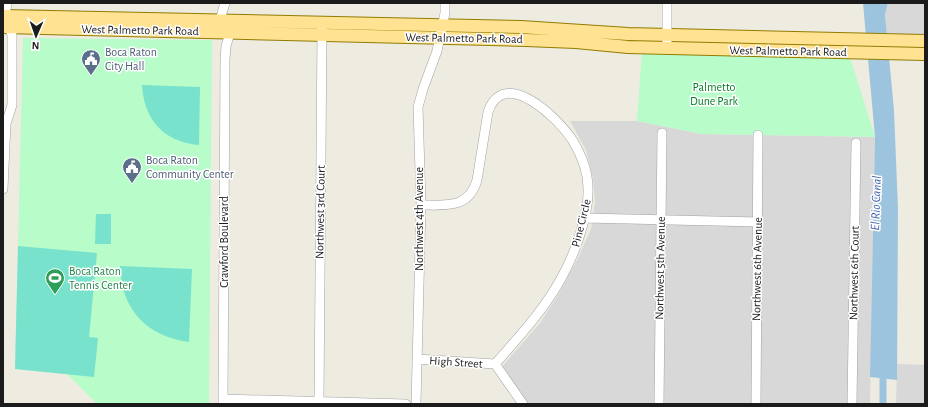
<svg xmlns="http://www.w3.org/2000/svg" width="928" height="407" viewBox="0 0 928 407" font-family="'Alegreya Sans',sans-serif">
  <rect width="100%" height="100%" fill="#eeebe0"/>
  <path fill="#d9d8d8" d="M888 3H925V37L887 36 885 14Z
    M570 121H637L702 134 875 137 870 404H526L500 369 540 323 558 295 577 260 591 229 595 202 593 178 586 150Z
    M897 364 925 365V404H896Z"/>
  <path fill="#b8fcca" d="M23 38 212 40 209 404H97L67 374 15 369Z
    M642 51 850 57 875 137 702 134 637 121Z"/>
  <path fill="#78e2cc" d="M142 85 200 87 199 145C164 142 144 120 142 85Z
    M96 214H111V244H95Z
    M18 246 97 253 89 337 98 338 94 377 15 369Z
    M120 266 192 269 189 342C146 336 121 309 120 266Z"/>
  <path fill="#9dc4de" d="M863 3H888L885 14 894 111 898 209 897 380 870 377 875 137Z"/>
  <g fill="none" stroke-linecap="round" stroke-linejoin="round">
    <path stroke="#9dc4de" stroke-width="7" d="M883 370V404"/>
    <g stroke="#a2a2a2" stroke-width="10">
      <path id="minor" d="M220 20 225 3
        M4 21 7 3
        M667 48V3
        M3 189 6 124 12 105V35L8 23
        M421 205C446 205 469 209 477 180L488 112C504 65 559 119 573 141 582 156 589 174 588 193 588 206 585 218 581 231 565 286 532 323 495 364
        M585 218 758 222
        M417 359 495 364 523 404
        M223 399 406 404
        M319 402 322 29
        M223 404 225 59 226 46 230 33
        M416 404 421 205 418 107 423 89 437 51 445 13V3
        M659 404 662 133
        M756 404 758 135
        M852 404 856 143"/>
    </g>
    <g stroke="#927c00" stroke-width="14">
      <path id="major" d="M3 16 521 27 628 34 925 41
        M3 27 526 40 576 42 628 47 925 54"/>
    </g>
    <use href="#minor" stroke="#fff" stroke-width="9"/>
    <use href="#major" stroke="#ffe393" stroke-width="12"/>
  </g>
  <defs>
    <g id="civic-pin" transform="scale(1)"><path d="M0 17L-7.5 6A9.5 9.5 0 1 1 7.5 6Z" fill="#5c6f8a" stroke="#fff"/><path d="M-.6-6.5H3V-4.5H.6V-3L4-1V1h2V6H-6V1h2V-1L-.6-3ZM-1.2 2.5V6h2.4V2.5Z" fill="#fff"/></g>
    <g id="stadium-pin" transform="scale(1)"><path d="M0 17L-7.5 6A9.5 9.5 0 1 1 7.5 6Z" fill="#2e9e5b" stroke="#fff"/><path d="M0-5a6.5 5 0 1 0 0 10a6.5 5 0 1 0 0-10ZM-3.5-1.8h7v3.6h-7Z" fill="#fff"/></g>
  </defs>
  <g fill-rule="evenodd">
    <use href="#civic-pin" x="91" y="59"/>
    <use href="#civic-pin" x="132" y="167"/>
    <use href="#stadium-pin" x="55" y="278"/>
  </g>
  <g text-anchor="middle" stroke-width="3" stroke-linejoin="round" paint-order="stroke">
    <g font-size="12" fill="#1b1b1b" stroke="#fff">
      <text transform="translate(140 30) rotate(1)" y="4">West Palmetto Park Road</text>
      <text transform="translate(464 38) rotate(1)" y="4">West Palmetto Park Road</text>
      <text transform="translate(788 51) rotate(1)" y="4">West Palmetto Park Road</text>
      <text transform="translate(320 212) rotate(-89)" y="4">Northwest 3rd Court</text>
      <text transform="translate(419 219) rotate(-90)" y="4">Northwest 4th Avenue</text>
      <text transform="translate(581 223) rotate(-76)" y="4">Pine Circle</text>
      <text transform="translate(224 242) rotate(-90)" y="4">Crawford Boulevard</text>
      <text transform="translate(660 268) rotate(-89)" y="4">Northwest 5th Avenue</text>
      <text transform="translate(757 269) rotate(-89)" y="4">Northwest 6th Avenue</text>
      <text transform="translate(854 273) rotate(-89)" y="4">Northwest 6th Court</text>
      <text transform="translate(456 362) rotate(4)" y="4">High Street</text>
    </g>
    <g font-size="12" fill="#4e5e75" stroke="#fff" text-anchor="start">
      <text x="105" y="56">Boca Raton<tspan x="105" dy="14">City Hall</tspan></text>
      <text x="146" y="164">Boca Raton<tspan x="146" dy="14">Community Center</tspan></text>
    </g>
    <g font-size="12" fill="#057d24" stroke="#fff">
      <text x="714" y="91">Palmetto<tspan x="714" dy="14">Dune Park</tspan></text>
    </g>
    <g font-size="12" fill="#27864d" stroke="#fff" text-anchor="start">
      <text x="69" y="275">Boca Raton<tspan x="69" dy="14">Tennis Center</tspan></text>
    </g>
    <g font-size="13" font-style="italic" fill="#4466af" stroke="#fff">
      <text transform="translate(875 203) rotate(-88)" y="5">El Rio Canal</text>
    </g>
  </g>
  <rect width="928" height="407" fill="none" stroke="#1b1b1b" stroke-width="8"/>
  <g transform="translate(36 36) rotate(182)" stroke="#ffffff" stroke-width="3" paint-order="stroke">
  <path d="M0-3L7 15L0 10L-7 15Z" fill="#1b1b1b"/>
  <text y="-6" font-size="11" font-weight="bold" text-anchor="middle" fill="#1b1b1b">N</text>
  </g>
</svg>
